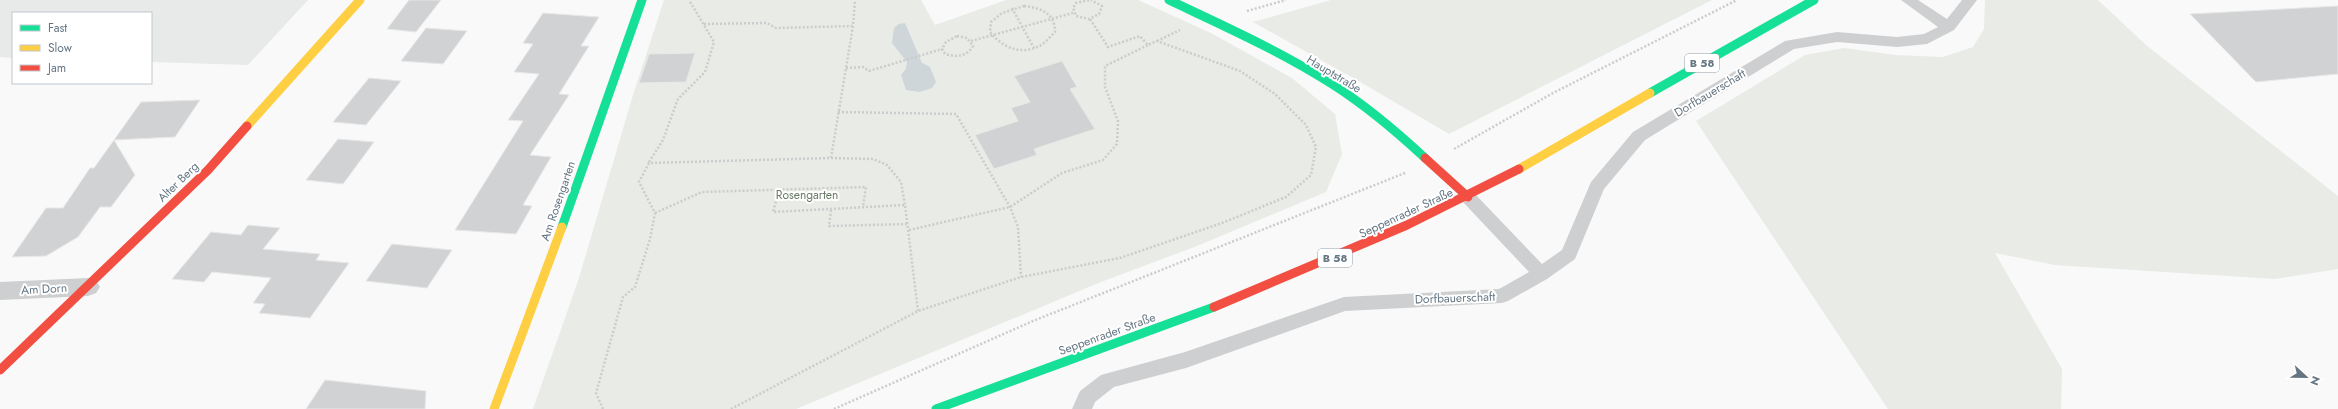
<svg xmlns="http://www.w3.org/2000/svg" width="2338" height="409" viewBox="0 0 2338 409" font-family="Jost,sans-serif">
  <rect width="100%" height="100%" fill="#f9f9f9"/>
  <path fill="#e8e9e9" d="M0 0H308L248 65 151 62V13H13V58L0 57Z"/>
  <path fill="#e8ebe6" d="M664 0H921L935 25 1006 0H1138L1211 33 1292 78 1335 114 1342 154 1326 192 1197 246 1101 282 796 409H533L578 281 633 95Z
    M1331 0H1712L1449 134 1362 83 1253 22Z
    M1985 0H2098L2146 45 2338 196V269L2275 279 2055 265 1995 253 2062 369 2061 409H1888L1696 121 1805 55 1844 48 1895 55 1943 57 1973 47 1984 29Z"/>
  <path fill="#ced6d9" d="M905 23 922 63 930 67 936 82 932 88 920 92 906 90 901 75 906 69 907 62 892 43 894 28 899 24Z"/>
  <path fill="#d0d2d3" stroke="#e8e8e8" d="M409 0H441L416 32 387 29Z
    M2338 6V74L2256 82 2190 14Z
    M543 13 599 17 581 46H589L559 94 569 95 530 155 551 157 523 205 532 206 516 234 455 230 523 121 508 120 539 74 514 72 533 44 523 43Z
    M426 28 467 31 443 64 401 61Z
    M695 53 686 82 639 83 649 54Z
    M1062 61 1077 87 1070 89 1095 129 1034 149 1037 155 994 169 975 135 1018 121 1011 108 1030 102 1014 76Z
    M369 78 401 81 366 125 333 122Z
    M200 100 175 137 114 140 141 102Z
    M338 139 374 142 343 184 306 180Z
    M114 140 135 175 111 207H100L78 237 46 256 12 257 46 208H63L90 168H94Z
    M248 225 280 228 263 249 320 254 316 260 349 263 310 318 259 313 265 304 253 303 271 278 212 272 204 282 172 279 211 232 241 235Z
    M392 244 452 250 427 288 366 281Z
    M325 380 426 391 425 409H306Z"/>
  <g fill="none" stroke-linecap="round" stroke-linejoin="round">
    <path stroke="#cbcccd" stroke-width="2.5" stroke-dasharray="2 2" stroke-linecap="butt" d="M1089 0 1076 3 1073 8 1076 16 1089 19 1099 14 1102 6 1091 0
      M1024 6C1041 8 1055 13 1055 32 1051 36 1046 42 1041 45 1023 56 1002 48 990 32L991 22 1002 13Z
      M1012 8 1034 48
      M1247 11 1286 0
      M704 24 767 23 776 28 853 26
      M957 36 967 38 973 46C967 57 956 57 945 54L942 49 946 42Z
      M971 41 1073 13
      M1157 41 1180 30
      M846 68 863 67 869 71 942 49
      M838 112 956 114 1010 207 1018 227 1021 277
      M1454 149 1553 93 1737 0
      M831 158 873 159 887 165 901 182 905 205
      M649 162 663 140 678 99 705 72 714 42 689 0
      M779 190 773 212 905 205 918 311
      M831 210 829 226 908 224
      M655 213 702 192 866 187 863 207
      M909 230 1010 207 1062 173 1103 160 1117 144 1118 121 1105 87V66L1148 45
      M603 409 596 393 623 297 635 287 650 239 655 213 639 182 649 163 831 158 853 26 855 0
      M731 409 918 311 1021 277 1120 258 1222 223 1286 197 1311 175 1316 147 1306 125 1275 94 1240 71 1157 41 1148 45 1140 36 1108 47 1090 19
      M834 409 1033 321 1405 173"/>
    <path fill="#cecfd0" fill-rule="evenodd" d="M1901 0H1918L1947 19 1962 0H1977L1954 30 1927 44 1897 47 1837 42 1794 49 1645 140 1604 189 1575 259 1547 279 1508 301 1502 303 1345 311 1186 368 1114 387 1095 402 1092 409H1072L1080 391 1101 375 1185 352 1344 297 1499 289 1529 272 1462 201 1460 197 1462 193 1468 191 1474 193 1542 264 1562 250 1591 182 1633 132 1785 41 1837 32 1897 37 1924 34 1938 27Z"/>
    <path fill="#cecfd0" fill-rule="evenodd" d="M88 278 96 281 100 287 96 293 88 296 0 300V282Z"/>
    <path stroke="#16e098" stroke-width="9" d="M1169 0C1224 26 1280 51 1332 84 1365 105 1396 131 1425 158
      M1650 93 1814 0
      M562 227 642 0
      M936 409 1214 307"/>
    <path stroke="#ffcf43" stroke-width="9" d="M247 126 360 0
      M1519 169 1650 93
      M494 409 562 227"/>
    <path stroke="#f24e42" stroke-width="9" d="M1425 158 1468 197
      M1214 307 1407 225 1519 169
      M0 370 208 170 247 126"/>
  </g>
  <g text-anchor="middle" stroke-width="4" stroke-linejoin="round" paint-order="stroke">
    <g fill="#fff" stroke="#939fa8" stroke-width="1">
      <rect x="1685" y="54" width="34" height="18" rx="3"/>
      <rect x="1318" y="249" width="34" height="18" rx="3"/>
    </g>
    <g font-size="11" font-weight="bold" fill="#657683">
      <text x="1702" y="67">B 58</text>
      <text x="1335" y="262">B 58</text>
    </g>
    <g font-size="12" fill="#657683" stroke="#fff">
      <text transform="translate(1334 74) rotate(31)" y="4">Hauptstraße</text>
      <text transform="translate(1710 93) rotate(-31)" y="4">Dorfbauerschaft</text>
      <text transform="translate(178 182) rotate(-44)" y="4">Alter Berg</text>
      <text transform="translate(558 201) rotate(-71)" y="4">Am Rosengarten</text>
      <text transform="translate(1406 213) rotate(-25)" y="4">Seppenrader Straße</text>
      <text transform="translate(44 289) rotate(-3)" y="4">Am Dorn</text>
      <text transform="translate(1455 298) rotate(-2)" y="4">Dorfbauerschaft</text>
      <text transform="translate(1107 334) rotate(-20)" y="4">Seppenrader Straße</text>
    </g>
    <g font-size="12" fill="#687a64" stroke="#fff">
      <text x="807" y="199">Rosengarten</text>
    </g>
  </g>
  <rect x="12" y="12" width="140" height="72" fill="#ffffff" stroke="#c1c8cd"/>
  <rect x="20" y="25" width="20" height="6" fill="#16e098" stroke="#c1c8cd"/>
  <text x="48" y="32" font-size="12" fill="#657683">Fast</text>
  <rect x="20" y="45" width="20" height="6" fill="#ffcf43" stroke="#c1c8cd"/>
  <text x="48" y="52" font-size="12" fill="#657683">Slow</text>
  <rect x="20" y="65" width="20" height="6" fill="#f24e42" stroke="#c1c8cd"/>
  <text x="48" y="72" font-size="12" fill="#657683">Jam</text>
  <g transform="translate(2306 377) rotate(112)" stroke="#ffffff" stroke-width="3" paint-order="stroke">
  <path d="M0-3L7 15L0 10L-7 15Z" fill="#657683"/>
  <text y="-6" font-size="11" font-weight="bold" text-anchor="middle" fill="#657683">N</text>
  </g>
</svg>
